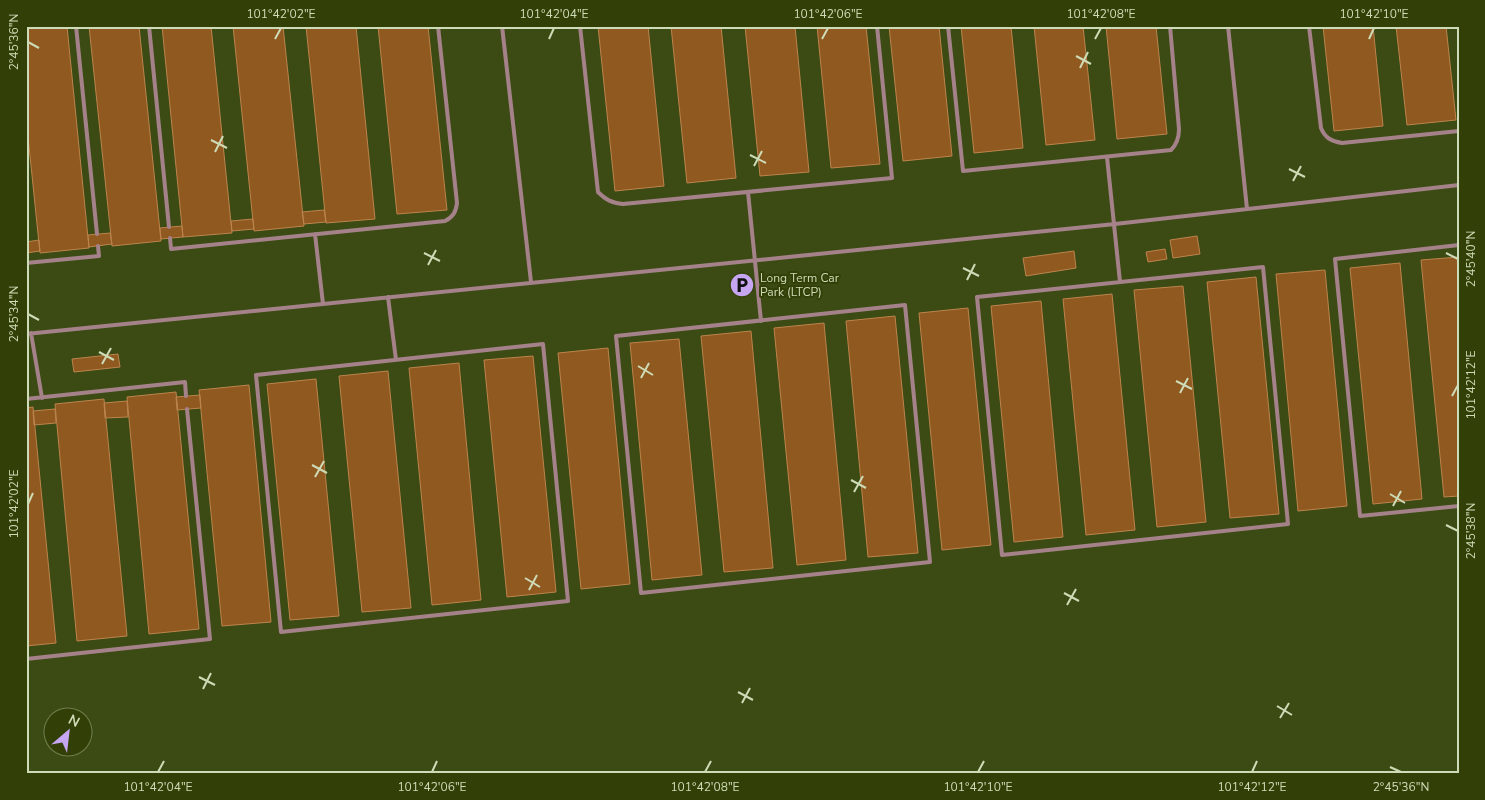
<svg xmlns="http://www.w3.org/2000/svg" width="1485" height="800" viewBox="0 0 1485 800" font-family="'Nunito Sans',sans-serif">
  <rect width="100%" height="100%" fill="#3c4b14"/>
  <path fill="#8f591f" stroke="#bd844d" d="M26 26H67L89 248 40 253 26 117Z
    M89 26H139L161 241 112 246Z
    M162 26H211L232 233 183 237Z
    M233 26H283L304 226 254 231Z
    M306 26H356L375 219 326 223Z
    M378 26H428L447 210 397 214Z
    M598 26H648L664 186 615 191Z
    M671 26H721L736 178 687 183Z
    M745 26H795L809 172 760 176Z
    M817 26H866L880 164 831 168Z
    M889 26H939L952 156 903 161Z
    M961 26H1011L1023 148 974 153Z
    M1034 26H1083L1095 140 1046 145Z
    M1106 26H1156L1167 134 1117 139Z
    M1323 26H1373L1383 126 1334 131Z
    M1396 26H1446L1456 120 1407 125Z
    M324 210 326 222 304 224 302 212Z
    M253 219 254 229 232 231 231 221Z
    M182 226 183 237 161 239 160 228Z
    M110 233 112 244 89 247 88 235Z
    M1197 236 1200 254 1173 258 1170 240Z
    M39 240 40 251 26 253V242Z
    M1165 249 1167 259 1148 262 1146 252Z
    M1074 251 1076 268 1026 276 1023 258Z
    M1459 257V496L1444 497 1421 260Z
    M1400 263 1422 499 1373 504 1350 268Z
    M1325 270 1347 506 1298 511 1276 274Z
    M1256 277 1279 514 1230 518 1207 282Z
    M1183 286 1206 522 1157 527 1134 290Z
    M1112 294 1135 530 1086 535 1063 299Z
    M1041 301 1063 537 1014 542 991 306Z
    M968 308 991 545 942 550 919 313Z
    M895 316 918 553 868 557 846 321Z
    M824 323 846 560 797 565 774 328Z
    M751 331 773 568 724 572 701 336Z
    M679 339 702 575 652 580 630 343Z
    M608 348 630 584 581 589 558 353Z
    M118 354 120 367 74 372 72 359Z
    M533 356 556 592 507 597 484 360Z
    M459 363 481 600 432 605 409 368Z
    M388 371 411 608 362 612 339 376Z
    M316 379 339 616 290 620 267 384Z
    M249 385 271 622 222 626 199 390Z
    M176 392 199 629 149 634 127 397Z
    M200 395 201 408 177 410 176 397Z
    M104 399 127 636 77 641 55 404Z
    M127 401 128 417 105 418 104 403Z
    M33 407 56 643 26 646V408Z
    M55 409 56 423 34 425 33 411Z"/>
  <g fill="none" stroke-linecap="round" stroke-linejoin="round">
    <path stroke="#a5828a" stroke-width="4" d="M76 26 97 234
      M149 26 169 227
      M502 26 531 282
      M580 26 598 192C606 200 612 203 623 204L892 178 877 26
      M948 26 963 171 1171 150C1177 144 1179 138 1179 129L1170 26
      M1228 26 1247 209
      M1309 26 1321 128C1325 138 1331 141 1342 143L1459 131
      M1107 157 1120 282
      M748 192 761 321
      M315 234 323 304
      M170 238 171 249 445 221C453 217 456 212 457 203L438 26
      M1459 245 1335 259 1360 516 1459 506
      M26 263 99 256 98 246
      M1263 267 1288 524 1002 555 977 297Z
      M388 297 396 360
      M905 305 930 562 641 593 616 336Z
      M31 333 42 398
      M26 334 1115 224 1459 185
      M543 344 568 601 281 632 256 375Z
      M26 399 185 382 186 396
      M26 659 210 639 187 409"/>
  </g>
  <path fill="none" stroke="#cedbb7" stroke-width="2" d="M275 39 281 28M549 39 554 28M822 39 828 28M1095 39 1101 28M1369 39 1374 28M28 42 39 48M1076 56 1091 64M1080 68 1088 52M211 140 227 148M215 152 223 136M750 155 766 163M754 166 762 151M1289 169 1305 177M1293 181 1301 166M424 253 440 261M1446 253 1458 259M428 265 436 250M963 268 979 276M967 280 975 264M28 314 39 320M99 352 114 360M102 364 111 348M638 366 653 375M641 378 649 363M1176 381 1192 389M1180 393 1188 378M1452 396 1458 385M312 465 327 473M315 477 324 461M851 480 866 488M854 492 863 476M1390 494 1405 503M28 504 33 493M1393 506 1401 491M1446 525 1458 531M525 578 540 587M529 590 537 575M1064 593 1079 601M1067 605 1076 589M199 677 215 685M203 689 211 673M738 692 753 700M742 703 750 688M1277 706 1292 715M1280 718 1289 703M1390 767 1401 772M158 772 164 761M432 772 437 761M705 772 711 761M978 772 984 761M1252 772 1257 761"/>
  <defs>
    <g id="parking-disc" transform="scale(1.25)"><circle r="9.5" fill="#c6a6f0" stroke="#324007"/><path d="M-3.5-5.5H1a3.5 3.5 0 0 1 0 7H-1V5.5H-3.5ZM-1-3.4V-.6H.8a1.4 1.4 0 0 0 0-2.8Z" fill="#111"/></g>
  </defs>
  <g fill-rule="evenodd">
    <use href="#parking-disc" x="742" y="285"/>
  </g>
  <g text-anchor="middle" stroke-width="4" stroke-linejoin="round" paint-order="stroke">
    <g font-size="12" fill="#cedbb7" stroke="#324007" text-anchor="start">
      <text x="760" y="282">Long Term Car<tspan x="760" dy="14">Park (LTCP)</tspan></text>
    </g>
  </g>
  <rect width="1485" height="800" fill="none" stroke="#324007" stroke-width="55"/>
  <g transform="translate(68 732) rotate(28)"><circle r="24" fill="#324007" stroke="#707e4d"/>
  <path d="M0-4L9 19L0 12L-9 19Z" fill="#c6a6f0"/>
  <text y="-8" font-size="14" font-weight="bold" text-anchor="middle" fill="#cedbb7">N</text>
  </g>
  <rect x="28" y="28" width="1430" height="744" fill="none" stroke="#cedbb7" stroke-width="2"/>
  <g font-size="12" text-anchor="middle" fill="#cedbb7">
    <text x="281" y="18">101°42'02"E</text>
    <text x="554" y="18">101°42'04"E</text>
    <text x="828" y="18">101°42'06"E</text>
    <text x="1101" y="18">101°42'08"E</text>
    <text x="1374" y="18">101°42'10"E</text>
    <text transform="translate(14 42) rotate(-90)" y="4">2°45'36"N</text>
    <text transform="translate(1471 259) rotate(-90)" y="4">2°45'40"N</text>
    <text transform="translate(14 314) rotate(-90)" y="4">2°45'34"N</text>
    <text transform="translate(1471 385) rotate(-90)" y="4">101°42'12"E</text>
    <text transform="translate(14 504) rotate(-90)" y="4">101°42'02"E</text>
    <text transform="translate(1471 531) rotate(-90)" y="4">2°45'38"N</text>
    <text x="158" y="791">101°42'04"E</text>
    <text x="432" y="791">101°42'06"E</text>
    <text x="705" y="791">101°42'08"E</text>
    <text x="978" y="791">101°42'10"E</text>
    <text x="1252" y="791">101°42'12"E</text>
    <text x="1401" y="791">2°45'36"N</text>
  </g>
</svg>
